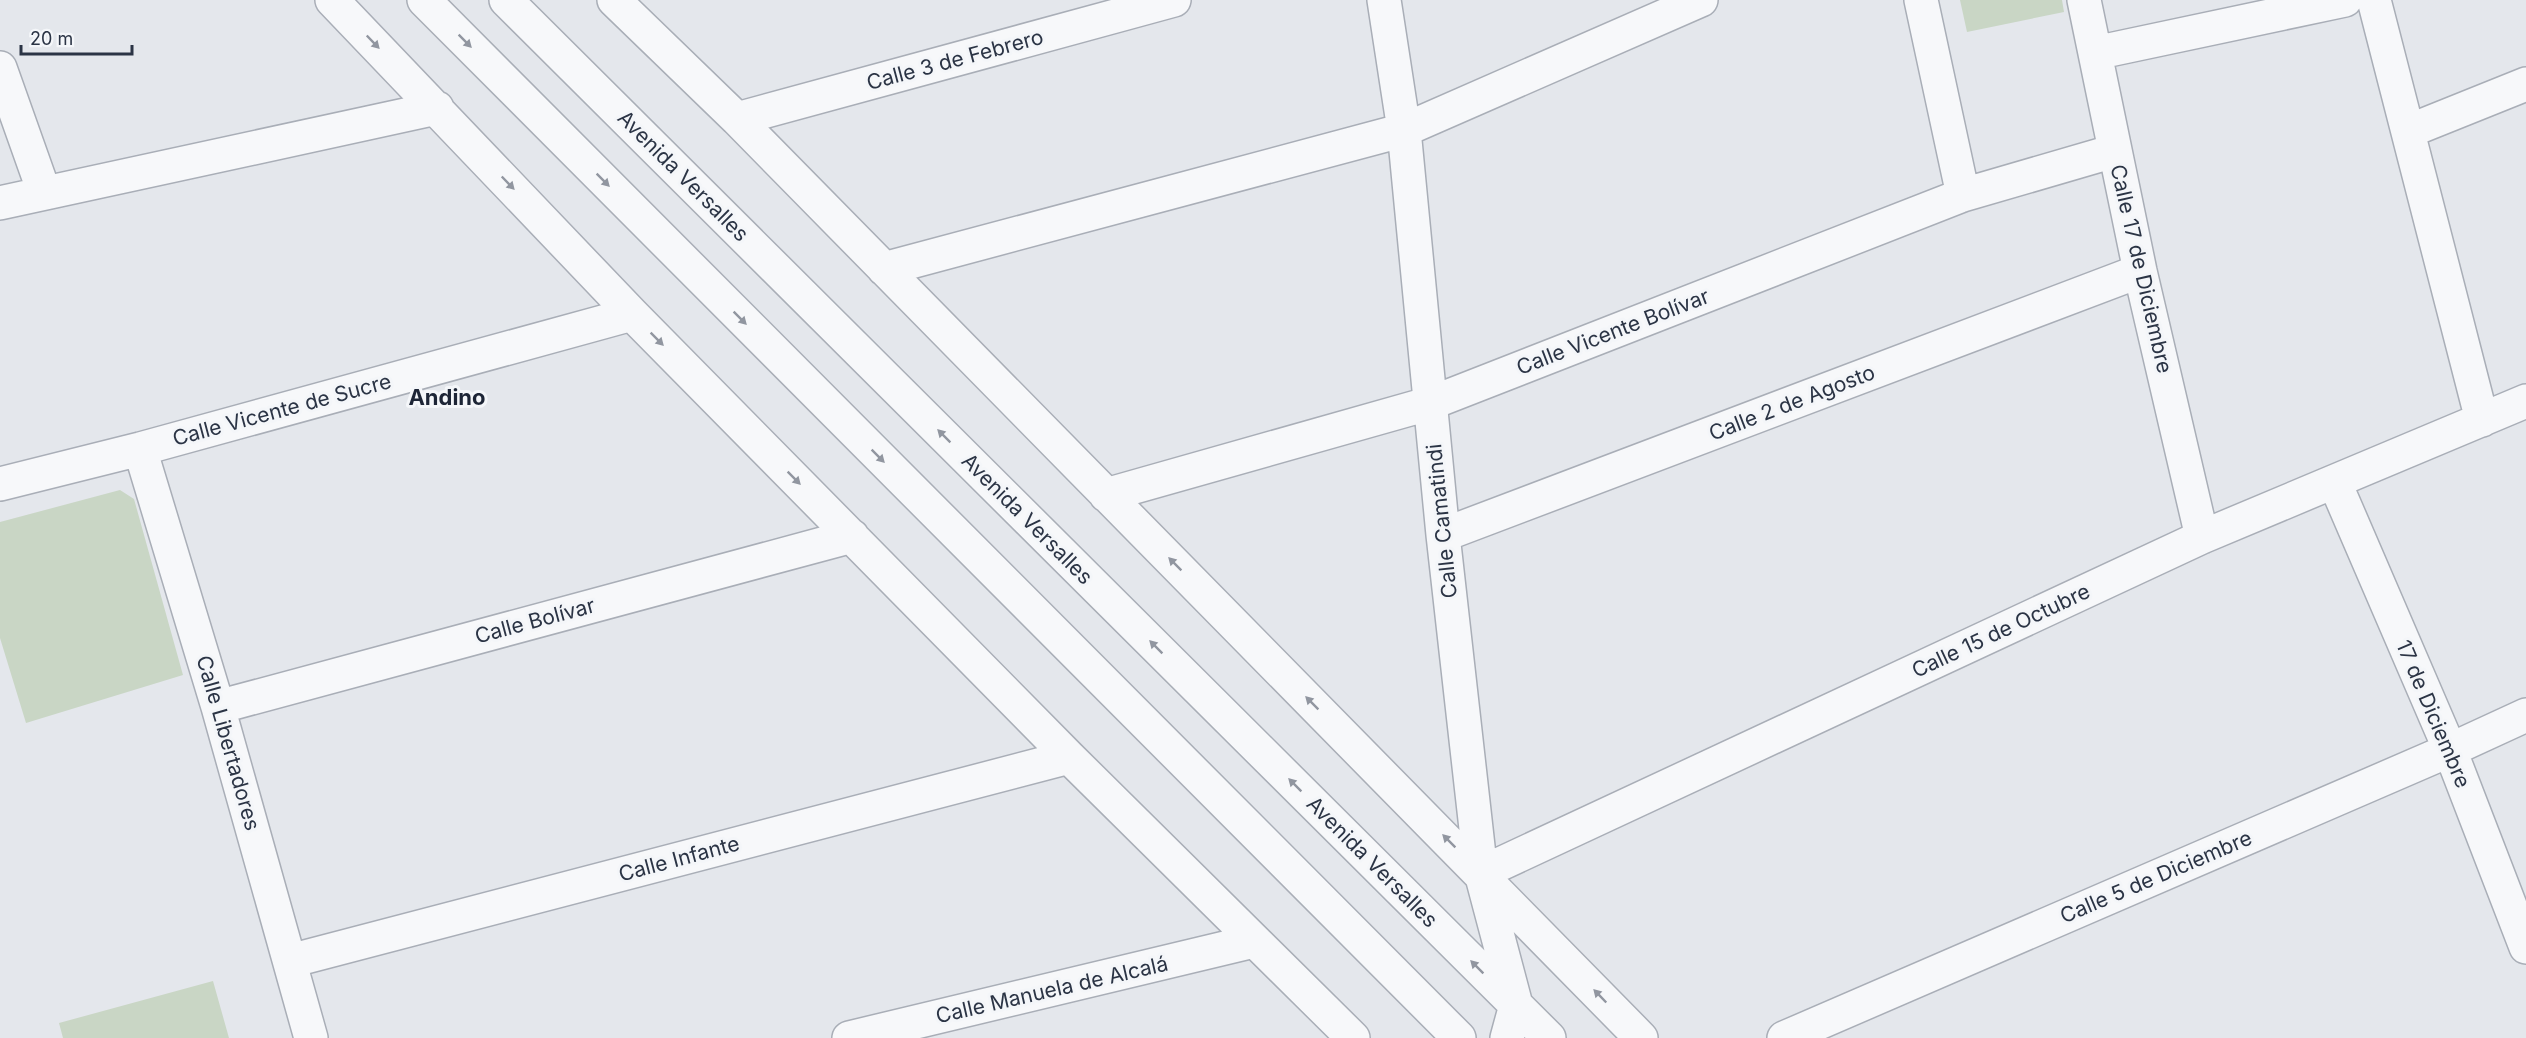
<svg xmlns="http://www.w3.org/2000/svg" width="2526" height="1038" viewBox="0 0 2526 1038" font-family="Inter,sans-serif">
  <rect width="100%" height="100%" fill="#e4e7ec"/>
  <path fill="#c9d6c5" d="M1960 0H2062L2064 12 1967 32Z
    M120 490 134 499 183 675 26 723 0 638V522Z
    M213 981 229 1038H63L59 1023Z"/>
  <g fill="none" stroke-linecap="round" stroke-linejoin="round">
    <g stroke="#a9aeb7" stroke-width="36">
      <path id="minor" d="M332 0 632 314 1069 757 1353 1038
        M424 0 1459 1038
        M506 0 1549 1038
        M614 0 737 119 1641 1038
        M1384 0 1404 130 1443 535 1481 873 1516 1005 1507 1038
        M1921 0 1963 195
        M2084 0 2140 271 2202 537
        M2374 0 2482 420
        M2095 53 2345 0
        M0 68 44 192
        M737 119 1174 0
        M2409 131 2526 84
        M0 203 437 108
        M884 269 1404 130 1701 0
        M140 449 218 707 311 1038
        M2335 483 2450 750 2526 947
        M0 484 140 449 632 314
        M1106 495 1431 403 1963 195 2114 151
        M1443 535 2140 271
        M218 707 852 536
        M1481 873 2202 537 2526 401
        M290 961 1069 757
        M849 1038 1254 941
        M1784 1038 2450 750 2526 715"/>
    </g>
    <use href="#minor" stroke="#f7f8fa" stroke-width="33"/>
  </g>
  <defs><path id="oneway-solid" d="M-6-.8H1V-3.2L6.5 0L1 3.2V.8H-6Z" transform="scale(1.5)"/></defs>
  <g fill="#9196a0">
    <use href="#oneway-solid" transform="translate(465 41) rotate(45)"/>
    <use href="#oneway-solid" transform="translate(373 42) rotate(46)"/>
    <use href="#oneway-solid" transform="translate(603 180) rotate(45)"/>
    <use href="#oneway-solid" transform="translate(508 183) rotate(46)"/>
    <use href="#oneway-solid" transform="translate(740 318) rotate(45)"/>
    <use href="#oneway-solid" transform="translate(657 339) rotate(45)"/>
    <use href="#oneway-solid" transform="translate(944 436) rotate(-135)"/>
    <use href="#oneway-solid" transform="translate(878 456) rotate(45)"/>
    <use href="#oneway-solid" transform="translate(794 478) rotate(45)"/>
    <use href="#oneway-solid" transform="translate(1175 564) rotate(-135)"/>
    <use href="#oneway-solid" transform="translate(1156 647) rotate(-135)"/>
    <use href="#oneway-solid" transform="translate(1312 703) rotate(-135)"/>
    <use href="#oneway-solid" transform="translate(1295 785) rotate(-135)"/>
    <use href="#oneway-solid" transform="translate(1449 841) rotate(-135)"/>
    <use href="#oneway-solid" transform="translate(1477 967) rotate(-135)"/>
    <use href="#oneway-solid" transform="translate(1600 996) rotate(-134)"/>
  </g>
  <g text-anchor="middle" stroke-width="6" stroke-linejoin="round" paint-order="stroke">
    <g font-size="21" fill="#2b3445" stroke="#f4f6f9">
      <text transform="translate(955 60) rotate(-15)" y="7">Calle 3 de Febrero</text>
      <text transform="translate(683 176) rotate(45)" y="7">Avenida Versalles</text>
      <text transform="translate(2141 269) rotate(77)" y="7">Calle 17 de Diciembre</text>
      <text transform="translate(1613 332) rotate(-21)" y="7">Calle Vicente Bolívar</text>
      <text transform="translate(1792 403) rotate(-21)" y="7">Calle 2 de Agosto</text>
      <text transform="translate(282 410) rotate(-15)" y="7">Calle Vicente de Sucre</text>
      <text transform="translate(1027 519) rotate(45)" y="7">Avenida Versalles</text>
      <text transform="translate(1442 521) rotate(-96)" y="7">Calle Camatindi</text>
      <text transform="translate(535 621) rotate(-15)" y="7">Calle Bolívar</text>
      <text transform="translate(2001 631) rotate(-25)" y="7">Calle 15 de Octubre</text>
      <text transform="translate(2433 714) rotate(67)" y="7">17 de Diciembre</text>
      <text transform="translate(228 743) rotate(74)" y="7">Calle Libertadores</text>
      <text transform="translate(679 859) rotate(-15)" y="7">Calle Infante</text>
      <text transform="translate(1372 862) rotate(45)" y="7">Avenida Versalles</text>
      <text transform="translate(2156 877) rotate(-23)" y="7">Calle 5 de Diciembre</text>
      <text transform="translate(1052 990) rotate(-13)" y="7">Calle Manuela de Alcalá</text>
    </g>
    <g font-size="22" font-weight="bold" fill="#1d2536" stroke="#f4f6f9">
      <text x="447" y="405">Andino</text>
    </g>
  </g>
  <path d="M21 45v9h111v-9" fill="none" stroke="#2b3445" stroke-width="3"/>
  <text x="30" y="45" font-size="18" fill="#2b3445" stroke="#f4f6f9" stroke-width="4.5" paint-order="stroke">20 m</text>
</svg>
